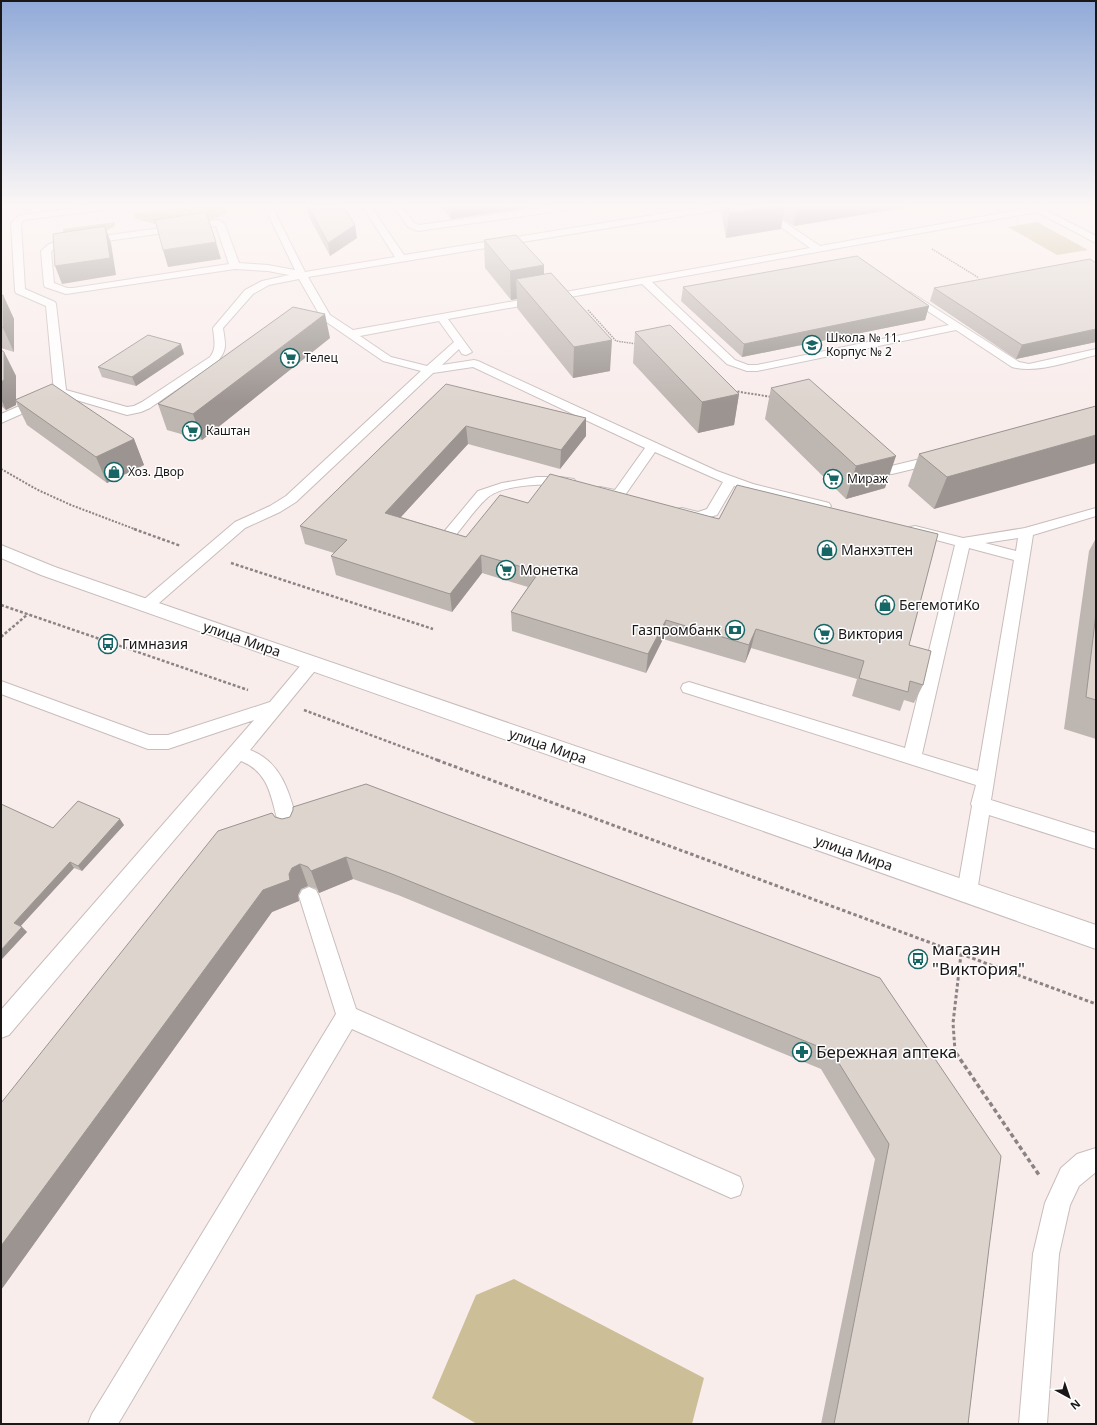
<svg xmlns="http://www.w3.org/2000/svg" width="1097" height="1425" viewBox="0 0 1097 1425" font-family="'Noto Sans',sans-serif">
  <rect width="100%" height="100%" fill="#f9edec"/>
  <path fill="#ccbf98" d="M207 204H223L227 213 214 219 163 226 135 219 134 214Z
    M115 222V226L99 235 64 240 63 229Z
    M1037 222 1088 250 1057 255 1008 227Z
    M514 1279 704 1378 692 1424H477L432 1398 476 1295Z"/>
  <g fill="none" stroke-linecap="round" stroke-linejoin="round">
    <g stroke="#c8bdbd" stroke-width="2">
      <path id="service" d="M108 204H130L126 207 24 220 21 224 25 289 55 302 56 304 66 390 127 407 134 406 142 402 210 357C217 349 214 338 213 328L245 290 262 281 289 275 268 271 235 269 66 294 45 287 44 285 41 251 49 244 52 243 218 220 221 221 225 225 239 263 268 265 295 270 263 204H271L305 272 395 257 361 204H369L404 255 722 204H741L737 207 308 277 330 315 353 330 810 248 749 204H758L820 246 1029 208 1024 204H1034L1096 236V243L1037 212 652 282 735 360 748 365H757L949 325 906 297 905 295 910 292 1019 362 1029 364 1096 349V355C1070 361 1037 374 1012 367L956 330 757 371H747L727 364 642 284 448 319 472 352 466 355 462 354 459 349 442 365 474 360 478 361 717 471 753 484 829 503 831 506 829 509 824 510 734 486 717 515 698 520 677 515 675 512 677 509 682 508 698 512 707 509 723 482 655 452 623 498 618 499 595 494 593 491 595 488 600 487 615 490 645 448 473 367 433 373 296 502 280 512 245 528 151 610 146 611 141 610 138 606 141 602 235 522 270 506 286 496 421 371 383 361 322 319 299 279 269 285 253 294 223 328C225 343 228 349 218 361L150 408 141 412 127 415 56 394 54 392 46 306 16 293 15 291 11 223 18 216 21 215ZM216 226 229 264 73 288H67L54 283 51 252 55 248ZM439 321 454 342 427 366 391 357 360 336Z
        M392 204H400L414 223 419 225 570 204H591L587 207 418 231 408 227Z
        M40 397 44 398 46 401 44 404 1 423V414Z
        M937 455 942 456 943 459 942 462 892 474 887 473 885 470 887 467Z
        M537 477H560L574 479 576 482 574 485 569 486C550 483 502 484 487 498 475 509 465 524 455 536L450 537 445 536 443 533 478 491 502 483Z
        M1096 508V516L1033 535 991 800 1096 833V849L989 815 977 892 974 898 967 901 960 898 957 892 972 806 971 804 976 785 683 692 681 688 683 684 689 682 905 748 955 545 910 533 908 530 910 527 915 526 963 538 1025 528ZM1018 538 1016 551 985 543ZM969 548 1014 560 978 771 922 754Z
        M312 657 318 659 320 663 318 667 250 750C285 763 291 800 300 832L298 838 291 840 284 838C270 809 276 775 241 761L9 1035 1 1038V1010L254 720 168 749H148L1 694V681L149 735H168L270 702 306 659Z
        M309 887 316 890 319 896 356 1009 740 1177 743 1186 740 1195 731 1198 352 1029 118 1424H88L92 1414 336 1014 299 896 302 890Z
        M1096 1148V1172L1079 1186 1070 1205 1059 1254 1047 1424H1019L1033 1254 1045 1203 1061 1168 1077 1154Z"/>
    </g>
    <g stroke="#c8bdbd" stroke-width="2">
      <path id="tertiary" d="M1 545 55 567 153 601 1096 925V949L41 575 1 558Z"/>
    </g>
    <path stroke="#8c8484" stroke-width="1.5" stroke-dasharray="1.5 1" stroke-linecap="butt" d="M932 249 979 278
      M588 310 616 341 637 344"/>
    <path stroke="#8c8484" stroke-width="2" stroke-dasharray="2 1.5" stroke-linecap="butt" d="M734 391 772 397
      M1 469 38 490 71 505 137 530"/>
    <path stroke="#8c8484" stroke-width="2.5" stroke-dasharray="3 2" stroke-linecap="butt" d="M134 529 181 546
      M231 563 433 629
      M1 605 248 690
      M1 637 28 614
      M304 710 440 761"/>
    <path stroke="#8c8484" stroke-width="3" stroke-dasharray="3.5 2.5" stroke-linecap="butt" d="M437 760 961 954 953 1023 955 1051 957 1054
      M961 954 1096 1004"/>
    <path stroke="#8c8484" stroke-width="3.5" stroke-dasharray="4.5 3" stroke-linecap="butt" d="M956 1053 1039 1175"/>
    <use href="#service" fill="#fff" fill-rule="evenodd"/>
    <use href="#tertiary" fill="#fff" fill-rule="evenodd"/>
  </g>
  <path fill="#beb6b1" d="M306 204H342L357 238 330 256 308 215Z
    M439 204H553L451 219Z
    M722 204H927L794 226 782 219 781 229 726 238 721 211Z
    M484 240 544 274 610 371 573 378 517 308V299L511 300 485 268Z
    M1096 263V342L1016 359 930 301 934 288Z
    M683 287 929 306 925 320 742 357 681 301Z
    M1 295H3L14 319V352L1 348Z
    M635 332 739 394 734 425 698 433 633 363Z
    M330 338 202 440 167 430 158 404Z
    M1 350 4 352 16 376V399L134 439 144 465 107 483 27 425 16 402V405L6 410 1 406Z
    M184 354 136 386 102 377 98 367Z
    M446 384 586 436 560 469 468 444 401 517 466 537 909 645 923 685 914 703 904 700 900 711 852 696 857 679 751 648 745 663 663 639 646 673 512 631 511 612 528 587 482 573 452 612 336 575 331 556 334 553 305 544 300 526Z
    M771 388 885 488 846 499 765 419Z
    M1096 406 934 509 908 486 919 454Z
    M1096 538V739L1064 729 1089 551Z
    M275 817 880 978 989 1248 968 1424H821L875 1159 821 1069 398 895 353 879 319 893 317 889 308 886 301 889 298 895 299 901 272 912 1 1290V1103Z
    M124 825 82 871 74 868 20 926 22 927 27 932 1 960 53 828Z"/>
  <path fill="#9b9490" d="M449 204H553L451 219Z
    M785 204 781 229 726 238 729 213Z
    M798 204H927L794 226Z
    M355 225 357 238 330 256 328 243Z
    M105 226 111 243 116 275 62 284 55 266Z
    M216 242 221 259 168 267 163 250Z
    M544 265V294L516 279 517 299 511 300 510 271Z
    M3 295 14 319V352L3 328Z
    M929 306 925 320 742 357 744 344Z
    M325 314 330 338 202 440 193 414Z
    M1096 329V342L1016 359 1022 345Z
    M612 340 610 371 573 378 574 347Z
    M181 344 184 354 136 386 132 377Z
    M4 352 16 376V401L15 400 16 402V405L6 410 1 399V382Z
    M739 394 734 425 698 433 702 402Z
    M586 418V436L560 469 561 450Z
    M466 426 468 444 388 531 385 513Z
    M1096 435V463L934 509 947 477Z
    M134 439 144 465 107 483 96 457Z
    M896 456 885 488 846 499 856 466Z
    M481 555 482 573 452 612 450 594Z
    M666 620 663 639 646 673 648 654Z
    M756 629 751 648 745 663 749 645Z
    M120 819 124 825 82 871 78 866Z
    M346 857 353 879 319 893 311 871Z
    M70 862 74 868 19 928 14 923Z
    M300 864 308 886 301 889 298 895 299 901 272 912 1 1290V1246L263 890 289 874 292 868Z
    M22 927 27 932 1 960V950Z"/>
  <path fill="#ddd4ce" stroke="#9b9490" d="M307 204H342L355 225 328 243Z
    M728 204H784L729 213Z
    M206 212 216 242 163 250 155 220Z
    M105 226 110 258 55 266 53 234Z
    M516 235 544 265 510 271 484 240Z
    M857 256 929 306 744 344 683 287Z
    M1090 259 1096 263V329L1022 345 934 288Z
    M551 273 612 340 574 347 516 279Z
    M1 295H3V328L1 327Z
    M293 307 325 314 193 414 158 404Z
    M670 325 739 394 702 402 635 332Z
    M148 335 181 344 132 377 98 367Z
    M1 350 4 352V380L1 382Z
    M809 379 896 456 856 466 771 388Z
    M52 384 134 439 96 457 15 400Z
    M446 384 586 418 561 450 466 426 385 513 466 537 500 495 528 503 550 474 719 519 737 485 938 534 909 645 931 651 923 685 910 681 908 692 859 678 864 661 756 629 749 645 666 620 648 654 511 612 539 572 481 555 450 594 331 556 347 540 300 526Z
    M1096 406V435L947 477 919 454Z
    M1096 613V700L1086 697Z
    M366 784 880 978 1001 1156 989 1248 968 1424H834L889 1144 832 1052 392 874 346 857 311 871 308 867 300 864 292 868 289 874 290 880 263 890 1 1246V1103L218 831 272 813 275 817 282 819 290 817 293 810V807Z
    M78 801 120 819 78 866 70 862 14 923 22 927 1 950V804L53 828Z"/>
  <linearGradient id="sky" x2="0" y2="1"><stop stop-color="#91aad8"/><stop offset="0.51" stop-color="#fcf7f6"/><stop offset="1" stop-color="#fcf7f6" stop-opacity="0"/></linearGradient>
  <rect width="1097" height="403" fill="url(#sky)"/>
  <defs>
    <g id="school-ring" transform="scale(1)"><circle r="9.5" fill="#fff" stroke="#176666" stroke-width="1.5"/><path d="M0-5L7-2L0 1L-7-2ZM-4 1L0 2.5L4 1V4Q0 6-4 4Z" fill="#176666"/></g>
    <g id="supermarket-ring" transform="scale(1)"><circle r="9.5" fill="#fff" stroke="#176666" stroke-width="1.5"/><path d="M-6-5.5h2.5l.6 2H6L4.5 2H-2.5L-4.4-4H-6ZM-1.5 3.2a1.3 1.3 0 1 0 .1 0ZM3 3.2a1.3 1.3 0 1 0 .1 0Z" fill="#176666"/></g>
    <g id="shop-ring" transform="scale(1)"><circle r="9.5" fill="#fff" stroke="#176666" stroke-width="1.5"/><path d="M-5-2.5h2.3a2.7 3.5 0 0 1 5.4 0H5L5.5 6h-11ZM-1.5-2.5h3a1.5 2.3 0 0 0-3 0Z" fill="#176666"/></g>
    <g id="bank-ring" transform="scale(1)"><circle r="9.5" fill="#fff" stroke="#176666" stroke-width="1.5"/><path d="M-6-4H6V4H-6ZM0-2.3a2.3 2.3 0 1 0 0 4.6a2.3 2.3 0 1 0 0-4.6Z" fill="#176666"/></g>
    <g id="bus-ring" transform="scale(1)"><circle r="9.5" fill="#fff" stroke="#176666" stroke-width="1.5"/><path d="M-5-6H5V4H4V6H2V4H-2V6H-4V4H-5ZM-3.5-4V0h7V-4ZM-3.5 1.2v1.5H-2V1.2ZM2 1.2v1.5H3.5V1.2Z" fill="#176666"/></g>
    <g id="pharmacy-ring" transform="scale(1)"><circle r="9.5" fill="#fff" stroke="#176666" stroke-width="1.5"/><path d="M-2-6h4v4h4v4h-4v4h-4v-4h-4v-4h4Z" fill="#176666"/></g>
  </defs>
  <g fill-rule="evenodd">
    <use href="#school-ring" x="812" y="345"/>
    <use href="#supermarket-ring" x="290" y="358"/>
    <use href="#supermarket-ring" x="192" y="431"/>
    <use href="#shop-ring" x="114" y="472"/>
    <use href="#supermarket-ring" x="833" y="479"/>
    <use href="#shop-ring" x="827" y="550"/>
    <use href="#supermarket-ring" x="506" y="570"/>
    <use href="#shop-ring" x="885" y="605"/>
    <use href="#bank-ring" x="735" y="630"/>
    <use href="#supermarket-ring" x="824" y="634"/>
    <use href="#bus-ring" x="108" y="644"/>
    <use href="#bus-ring" x="918" y="959"/>
    <use href="#pharmacy-ring" x="802" y="1052"/>
  </g>
  <g text-anchor="middle" stroke-width="3" stroke-linejoin="round" paint-order="stroke">
    <g font-size="12" fill="#1b1717" stroke="#fff" text-anchor="start">
      <text x="826" y="342">Школа № 11.<tspan x="826" dy="14">Корпус № 2</tspan></text>
      <text x="304" y="362">Телец</text>
      <text x="206" y="435">Каштан</text>
      <text x="128" y="476">Хоз. Двор</text>
      <text x="847" y="483">Мираж</text>
    </g>
    <g font-size="14" fill="#1b1717" stroke="#fff" text-anchor="start">
      <text x="841" y="555">Манхэттен</text>
      <text x="520" y="575">Монетка</text>
      <text x="899" y="610">БегемотиКо</text>
      <text x="721" y="635" text-anchor="end">Газпромбанк</text>
      <text x="838" y="639">Виктория</text>
      <text x="122" y="649">Гимназия</text>
    </g>
    <g font-size="14" fill="#1b1717" stroke="#fff">
      <text transform="translate(242 639) rotate(19)" y="5">улица Мира</text>
      <text transform="translate(548 746) rotate(19)" y="5">улица Мира</text>
      <text transform="translate(854 853) rotate(19)" y="5">улица Мира</text>
    </g>
    <g font-size="17" fill="#1b1717" stroke="#fff" text-anchor="start">
      <text x="932" y="955">магазин<tspan x="932" dy="20">"Виктория"</tspan></text>
      <text x="816" y="1058">Бережная аптека</text>
    </g>
  </g>
  <rect width="1097" height="1425" fill="none" stroke="#1b1717" stroke-width="4"/>
  <g transform="translate(1069 1397) rotate(140)" stroke="#ffffff" stroke-width="3" paint-order="stroke">
  <path d="M0-3L7 15L0 10L-7 15Z" fill="#1b1717"/>
  <text y="-6" font-size="11" font-weight="bold" text-anchor="middle" fill="#1b1717">N</text>
  </g>
</svg>
